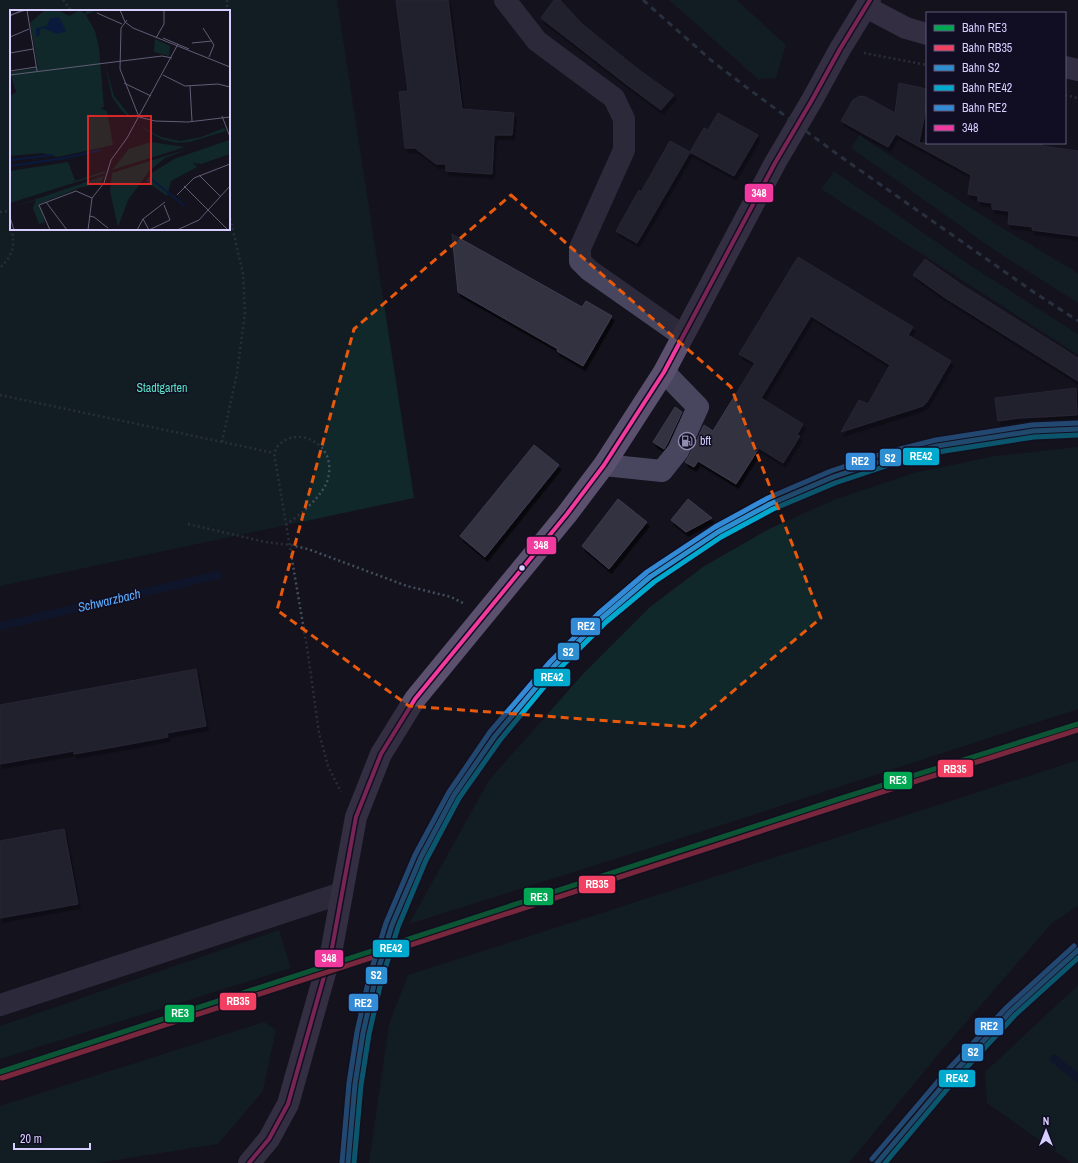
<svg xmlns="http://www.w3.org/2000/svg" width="1078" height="1163" viewBox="0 0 1078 1163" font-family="'Archivo Narrow',sans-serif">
  <defs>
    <filter id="shadow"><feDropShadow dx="2.5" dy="4.5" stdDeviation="0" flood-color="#0009"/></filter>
  </defs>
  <rect width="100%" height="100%" fill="#14121d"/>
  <path fill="#11282a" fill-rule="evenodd" d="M0 0H337L414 498 0 586ZM11 11H229V229H11Z
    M669 0H737L786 45 776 78 758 79Z
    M859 135 991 221 1078 273V303L994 250 851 148Z
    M834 171 970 265 1078 334V355L821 189Z
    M1078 447V709L688 836 409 924 489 780 584 673 650 607 703 567 767 530 833 500 913 473 995 456Z
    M1078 760V906L1051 924 937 1056 849 1163H369L389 1024 408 975Z
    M279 930 291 968 0 1059V1026Z
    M1078 985V1163H1072L987 1103 985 1072Z
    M264 1022 276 1030 263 1091 218 1144 98 1163H0V1106Z"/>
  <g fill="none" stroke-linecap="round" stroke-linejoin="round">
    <path stroke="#091a3d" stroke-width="8" d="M0 626 218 575
      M1054 1059 1078 1078"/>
  </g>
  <path fill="#32303f" stroke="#403c51" filter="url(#shadow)" d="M396 0H448L462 109 514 113 512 135H494L492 174 446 171V164H436L415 148H405L399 92 408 91Z
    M554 0H560L582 24 639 70 674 95 661 110 626 84 541 18Z
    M899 83 927 89V102L919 143H1042V146L1078 151V236L1032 230 1033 227 1008 224 1009 211 992 209V203L978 201V196L968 194 971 175 896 134 888 147 841 121 853 100 860 96 866 97 895 113Z
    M718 113 758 135 734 176 690 152 704 128 708 130Z
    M670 141 690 152 637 243 616 231 639 190 641 192Z
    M452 234 582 307 586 301 612 316 583 366 557 351 558 349 458 292Z
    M798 257 913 327 908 335 951 361 927 402 923 406 841 432 859 400 868 404 890 365 811 316 761 398 803 424 797 435 800 436 783 463 759 448 736 484 698 461 694 467 685 462 689 456 704 425 713 431 755 363 739 354Z
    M925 259 959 283 1078 358V381L944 297 913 275Z
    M1076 388 1077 415 1020 418 998 421 995 398Z
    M675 407 682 412 667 444 664 449 653 442Z
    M534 445 559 465 485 557 460 536Z
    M618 499 647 522 609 569 582 546Z
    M688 499 712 518 686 532 671 520Z
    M196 669 206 726 167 733 168 737 114 747 74 754V751L0 764V705Z
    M64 829 78 904 0 918V841Z"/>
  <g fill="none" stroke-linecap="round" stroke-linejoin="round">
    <path stroke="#424f5e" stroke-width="2.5" stroke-dasharray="2 3" stroke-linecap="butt" d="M63 0 71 11
      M227 0V11
      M864 53 927 65
      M1065 95 1078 98
      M10 211 11 220
      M0 212 11 211
      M1 267C14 253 14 247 12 229
      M0 395 274 453
      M222 442 237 373 245 313 243 274 229 213
      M188 524 265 542 290 545 308 549 407 586 451 597 463 603
      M286 525C299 515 317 501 325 486 330 477 331 463 326 454 318 438 295 431 281 443 278 445 276 449 274 453L308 654 319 733 328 766 341 792"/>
    <path stroke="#48465e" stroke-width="22" d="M505 0 537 41 614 98 624 119V150L580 248V261L589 270 683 336
      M604 465 662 471 678 451 698 407 664 372
      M0 1005 342 893"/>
    <path stroke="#5c506f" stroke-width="22" d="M866 7 906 28 927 34
      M1065 67 1078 70
      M249 1163 269 1139 288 1104 332 948 356 817 381 754 415 699 567 514 604 465 664 372 775 163 812 100 840 49 870 0"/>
    <path stroke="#405568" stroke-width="3" stroke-dasharray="6 5" stroke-linecap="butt" d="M643 0 712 61 750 90 844 159 1035 293 1078 321"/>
    <g stroke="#110d22" stroke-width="7">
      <path id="bus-1" d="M249 1163 269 1139 288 1104 332 948 356 817 381 754 415 699 567 514 604 465 664 372 775 163 812 100 840 49 870 0"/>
    </g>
    <use href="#bus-1" stroke="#f13a9d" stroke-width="4"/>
    <g stroke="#110d22" stroke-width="8">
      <path id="rail-1" d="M0 1072 842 798 1078 724"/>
    </g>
    <g stroke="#110d22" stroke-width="8">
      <path id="rail-2" d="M2 1078 844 804 1078 730"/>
    </g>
    <g stroke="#110d22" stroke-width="8">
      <path id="rail-3" d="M348 1163 355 1084 363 1033 375 980 392 925 421 857 454 795 495 736 554 666 602 618 650 577 718 532 770 504 833 477 890 458 937 446 1033 431 1078 429
        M877 1163 950 1077 1011 1011 1078 950"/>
    </g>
    <g stroke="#110d22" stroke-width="8">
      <path id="rail-4" d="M354 1163 361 1085 369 1034 381 982 398 927 426 860 459 798 500 740 558 670 606 622 654 582 721 537 773 509 835 483 892 464 938 452 1034 437 1078 435
        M885 1163 954 1081 1015 1015 1078 958"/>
    </g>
    <g stroke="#110d22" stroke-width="8">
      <path id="rail-5" d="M872 1159 945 1073 1007 1007 1074 946
        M342 1163 349 1083 357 1032 369 978 386 923 415 855 449 792 490 732 550 662 598 614 647 572 715 527 768 498 831 471 888 452 936 440 1032 425 1078 423"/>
    </g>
    <use href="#rail-1" stroke="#00a651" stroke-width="5"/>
    <use href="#rail-2" stroke="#f24062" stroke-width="5"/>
    <use href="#rail-3" stroke="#2d8ed0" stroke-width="5"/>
    <use href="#rail-4" stroke="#00a9ce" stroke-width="5"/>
    <use href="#rail-5" stroke="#338bd7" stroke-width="5"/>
  </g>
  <path d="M0 0H1078V1163H0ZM511 195 731 387 821 618 690 727 409 706 277 610 354 329Z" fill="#14121d" fill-opacity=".55" fill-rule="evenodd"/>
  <path fill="none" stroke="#e8590c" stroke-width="3" stroke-dasharray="8 5" stroke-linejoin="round" d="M511 195 731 387 821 618 690 727 409 706 277 610 354 329Z"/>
  <defs>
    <g id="fuel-ring" transform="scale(0.9)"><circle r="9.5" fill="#110d22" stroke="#918cb0" stroke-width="1.5"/><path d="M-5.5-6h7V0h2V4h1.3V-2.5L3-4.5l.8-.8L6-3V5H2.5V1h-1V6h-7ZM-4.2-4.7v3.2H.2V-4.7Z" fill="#918cb0"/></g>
  </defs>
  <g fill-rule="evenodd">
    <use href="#fuel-ring" x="687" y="441"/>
  </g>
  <circle fill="#d5ceff" stroke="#110d22" stroke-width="1.5" cx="522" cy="568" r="3.5"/>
  <g text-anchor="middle" stroke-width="3" stroke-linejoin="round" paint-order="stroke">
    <g font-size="12" fill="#57e2c2" stroke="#110d22">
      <text x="162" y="392">Stadtgarten</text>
    </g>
    <g font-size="12" fill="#d5ceff" stroke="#110d22" text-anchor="start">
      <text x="700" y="445">bft</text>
    </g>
    <g font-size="13" font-style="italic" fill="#5cb0ff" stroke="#110d22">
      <text transform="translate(109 600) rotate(-13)" y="5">Schwarzbach</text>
    </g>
  </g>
  <g transform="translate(10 10)">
    <rect width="220" height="220" fill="#14121d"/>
    <path d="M35 0H48L59 6 70 0 75 4 77 0H87L76 5 85 21 89 38 94 97 90 98 97 101 103 135 48 147 32 143 0 146V86L6 82 0 62 28 58 20 13ZM145 29 160 36 159 46 144 42ZM95 53 104 86 124 111 112 101 102 87ZM128 115 151 127 170 131 191 127 214 118 216 121 180 132 167 133 151 129ZM219 130 220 144 191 154 183 153 187 157 161 171 157 186 136 171 142 163 164 149ZM141 132 175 137 102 160 119 139ZM181 138 155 148 140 160 118 190 108 217 100 181 102 163ZM58 152 65 170 62 172 95 161V163L0 193V161ZM94 166 91 173 69 178 29 194 35 212 29 214 23 198 26 190 0 198Z" fill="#11282a"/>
    <path d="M49 7 56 21 48 24 33 18 30 20V25L26 27V18L37 16 40 8Z" fill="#091a3d"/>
    <path fill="none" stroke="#091a3d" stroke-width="2" d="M0 150 43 145M0 156 55 148 91 140M140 168 175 196"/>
    <path fill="none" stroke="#615d77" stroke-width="1" d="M17 0 27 61M110 0 115 12 123 18 220 57M87 3 112 14M0 5 16 0M0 6 12 0M117 10 111 18 110 59 129 107M193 18 204 35 199 47M0 27 19 19M146 28 154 14V0M153 28 179 39M182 33 202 31M0 43 23 39M0 61 26 57M0 65 152 46 162 48M153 65 175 76 208 74 220 77M114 73 141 86M180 76 182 111M212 106 220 127M129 107 145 111 178 112 220 107M189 165 211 187M174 176 218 220M167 185 184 168 220 154M36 192 57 220M79 206 84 207 98 218M0 207 4 220M133 209 139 220 160 210 154 195M40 220 29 195 66 181 82 188M78 220 82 188 94 173 101 150 117 128 168 34M127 220 133 209 155 192M167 220 189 210 220 176"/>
    <path fill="#d62828" fill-opacity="0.15" stroke="#d62828" stroke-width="2" d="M78 106H141V174H78Z"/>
    <rect width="220" height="220" fill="none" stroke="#d5ceff" stroke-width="2"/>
  </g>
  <g stroke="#110d22" stroke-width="1.5">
    <rect x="744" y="183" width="30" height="20" rx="4" fill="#f13a9d"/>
    <rect x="902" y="447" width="38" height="19" rx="4" fill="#00a9ce"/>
    <rect x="879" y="448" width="23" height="19" rx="4" fill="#2d8ed0"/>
    <rect x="845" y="452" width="31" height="19" rx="4" fill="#338bd7"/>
    <rect x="526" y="536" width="31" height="19" rx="4" fill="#f13a9d"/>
    <rect x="570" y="617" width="31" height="19" rx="4" fill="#338bd7"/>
    <rect x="557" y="642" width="23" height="19" rx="4" fill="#2d8ed0"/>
    <rect x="533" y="668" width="38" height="19" rx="4" fill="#00a9ce"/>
    <rect x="937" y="759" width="37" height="19" rx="4" fill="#f24062"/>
    <rect x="883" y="771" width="30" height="19" rx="4" fill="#00a651"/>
    <rect x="578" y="875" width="38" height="19" rx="4" fill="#f24062"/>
    <rect x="523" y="887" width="31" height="19" rx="4" fill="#00a651"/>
    <rect x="372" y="939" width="38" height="19" rx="4" fill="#00a9ce"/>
    <rect x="314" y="949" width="30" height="19" rx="4" fill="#f13a9d"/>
    <rect x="365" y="966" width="23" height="19" rx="4" fill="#2d8ed0"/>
    <rect x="219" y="992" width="38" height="19" rx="4" fill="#f24062"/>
    <rect x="348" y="993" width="31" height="19" rx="4" fill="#338bd7"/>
    <rect x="164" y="1004" width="31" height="19" rx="4" fill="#00a651"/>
    <rect x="974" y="1017" width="30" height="19" rx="4" fill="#338bd7"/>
    <rect x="961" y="1043" width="23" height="19" rx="4" fill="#2d8ed0"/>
    <rect x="938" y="1069" width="38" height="19" rx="4" fill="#00a9ce"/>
  </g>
  <g font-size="11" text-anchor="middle" font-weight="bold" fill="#fff">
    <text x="759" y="197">348</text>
    <text x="921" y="460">RE42</text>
    <text x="890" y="462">S2</text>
    <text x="860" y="465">RE2</text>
    <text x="541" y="549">348</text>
    <text x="586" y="630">RE2</text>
    <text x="568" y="656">S2</text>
    <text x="552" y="681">RE42</text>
    <text x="955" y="773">RB35</text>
    <text x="898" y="784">RE3</text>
    <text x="597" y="888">RB35</text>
    <text x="539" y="901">RE3</text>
    <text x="391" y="952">RE42</text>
    <text x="329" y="962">348</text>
    <text x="376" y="979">S2</text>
    <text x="238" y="1005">RB35</text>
    <text x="363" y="1007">RE2</text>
    <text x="180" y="1017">RE3</text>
    <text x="989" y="1030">RE2</text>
    <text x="973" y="1056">S2</text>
    <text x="957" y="1082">RE42</text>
  </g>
  <rect x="926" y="12" width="140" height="132" fill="#110d22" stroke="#5f5a7a"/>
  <rect x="934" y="25" width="20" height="6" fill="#00a651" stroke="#5f5a7a"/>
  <text x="962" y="32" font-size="12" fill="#d5ceff">Bahn RE3</text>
  <rect x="934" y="45" width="20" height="6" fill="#f24062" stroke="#5f5a7a"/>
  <text x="962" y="52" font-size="12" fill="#d5ceff">Bahn RB35</text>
  <rect x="934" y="65" width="20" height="6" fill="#2d8ed0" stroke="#5f5a7a"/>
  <text x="962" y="72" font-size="12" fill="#d5ceff">Bahn S2</text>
  <rect x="934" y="85" width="20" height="6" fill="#00a9ce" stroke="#5f5a7a"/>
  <text x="962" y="92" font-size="12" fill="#d5ceff">Bahn RE42</text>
  <rect x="934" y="105" width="20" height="6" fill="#338bd7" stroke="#5f5a7a"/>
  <text x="962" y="112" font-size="12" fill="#d5ceff">Bahn RE2</text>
  <rect x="934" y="125" width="20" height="6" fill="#f13a9d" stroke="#5f5a7a"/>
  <text x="962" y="132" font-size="12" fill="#d5ceff">348</text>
  <g transform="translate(1046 1131)" stroke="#110d22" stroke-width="3" paint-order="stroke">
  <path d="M0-3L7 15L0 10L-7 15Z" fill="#d5ceff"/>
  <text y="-6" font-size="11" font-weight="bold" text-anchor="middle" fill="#d5ceff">N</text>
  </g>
  <path d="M14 1143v6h76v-6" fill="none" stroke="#d5ceff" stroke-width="2"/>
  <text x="20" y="1143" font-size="12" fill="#d5ceff" stroke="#110d22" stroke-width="3" paint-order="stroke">20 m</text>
</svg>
